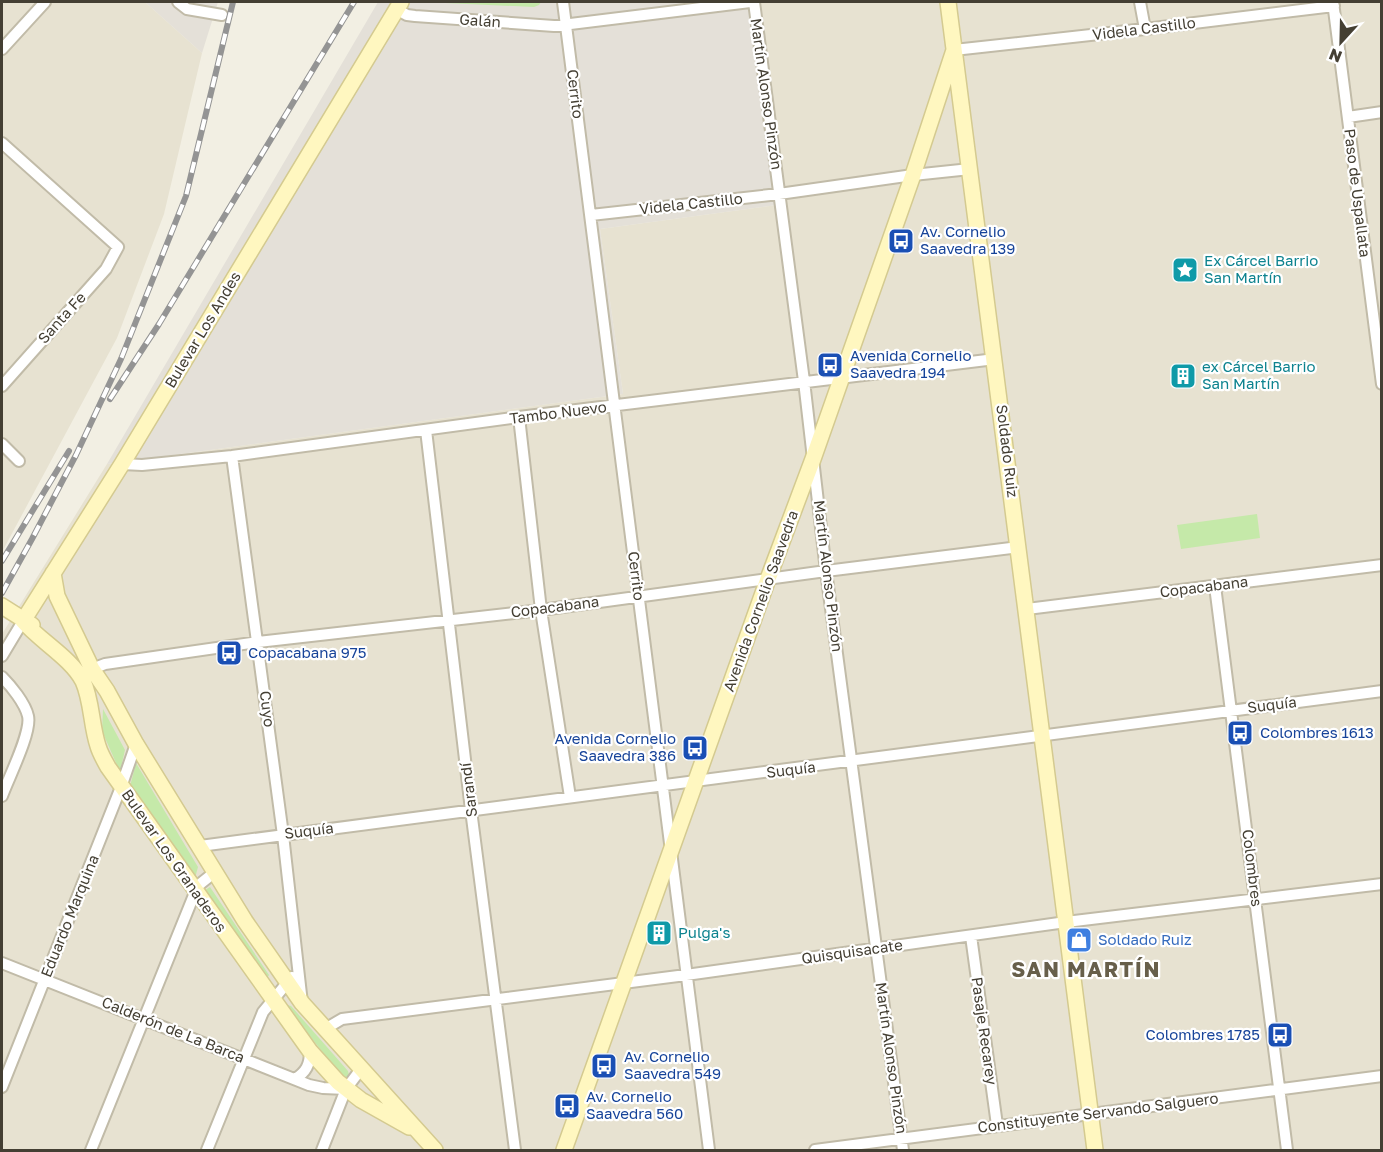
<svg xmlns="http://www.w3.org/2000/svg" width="1383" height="1152" viewBox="0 0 1383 1152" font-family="'Golos Text',sans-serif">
  <rect width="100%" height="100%" fill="#f2efe3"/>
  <path fill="#e7e2d1" d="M2 2H145L202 53 164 214 117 338 2 552Z
    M761 2H1381V1150H2V634L107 464 623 394 600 229 784 204Z"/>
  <path fill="#e4e0d8" d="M145 2H218L202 53Z
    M378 2H760L784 204 600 229 623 394 107 464Z"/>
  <path fill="#c5e9a9" d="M424 2H541L539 5 534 7Z
    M1257 514 1260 538 1181 549 1177 525Z
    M103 709 125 750 120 772 102 731Z
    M136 763 198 867 195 878 129 790Z
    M210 887 269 975 267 978 202 892Z
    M287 1005 291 1006 348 1071 349 1075 344 1079 289 1010Z"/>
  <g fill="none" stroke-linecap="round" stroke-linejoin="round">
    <g stroke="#c1bba8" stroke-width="14">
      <path id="minor" d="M178 2 187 9 222 15
        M563 2 709 1150
        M754 2 804 381 826 571 903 1150
        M1140 2 1145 29
        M1333 2 1382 384
        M396 9 407 15 415 16 554 26 750 2
        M2 49 45 2
        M954 50 1145 29 1334 6
        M1348 117 1382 112
        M2 143 118 247 106 269 2 386
        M591 215 779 194 913 175 970 169
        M519 417 541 610 570 797
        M426 430 471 810 515 1150
        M2 444 19 461
        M232 456 283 835 302 1003
        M122 464 142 465 232 456 519 417 995 359
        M1215 586 1287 1150
        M1027 609 1382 565
        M2 656 23 621
        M92 669 105 664 258 642 541 610 826 571 1019 547
        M2 677C11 686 25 703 28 716 32 732 8 779 2 796
        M200 846 1382 691
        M971 936 997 1125
        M2 963 309 1085 323 1088 346 1089
        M325 1029 342 1019 686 975 1066 922 1382 884
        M295 1079C306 1072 310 1065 310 1051
        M2 1087 121 787 136 744
        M91 1150 196 890 200 884 215 872
        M207 1150 263 1012 292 977
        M322 1150 346 1089 361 1069
        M815 1150 1382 1076"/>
    </g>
    <g stroke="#d4ca90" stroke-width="18">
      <path id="secondary" d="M948 2 1095 1150
        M53 573 57 596 92 669 107 691 136 744 245 921 302 1003 435 1150
        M2 606 32 625
        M23 621 122 464 401 2
        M23 621C40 641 71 658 83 681 92 701 91 725 98 746 100 753 104 760 108 767L310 1051 338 1082 361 1100 409 1127
        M564 1150 768 579 813 459 913 175 954 50"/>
    </g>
    <use href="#minor" stroke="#fff" stroke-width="10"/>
    <use href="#secondary" stroke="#fff7c0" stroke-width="15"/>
    <g stroke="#949494" stroke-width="6">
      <path id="rail" d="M110 399 159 324 354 2
        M2 561 69 451
        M2 593 32 539 76 455 121 359 186 196 233 2"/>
    </g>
    <use href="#rail" stroke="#fff" stroke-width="4" stroke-dasharray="11" stroke-linecap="butt"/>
  </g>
  <defs>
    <g id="bus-square" transform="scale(1.35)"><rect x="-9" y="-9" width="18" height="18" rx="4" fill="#1a4fb4" stroke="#fff"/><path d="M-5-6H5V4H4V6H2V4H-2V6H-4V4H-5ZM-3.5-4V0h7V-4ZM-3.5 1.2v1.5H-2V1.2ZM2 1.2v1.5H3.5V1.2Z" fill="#fff"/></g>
    <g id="sight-square" transform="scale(1.35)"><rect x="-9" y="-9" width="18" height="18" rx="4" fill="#0f9aa8" stroke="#fff"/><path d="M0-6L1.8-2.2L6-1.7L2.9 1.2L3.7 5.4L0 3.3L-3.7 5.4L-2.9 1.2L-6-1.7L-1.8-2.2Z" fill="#fff"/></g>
    <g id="building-square" transform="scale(1.35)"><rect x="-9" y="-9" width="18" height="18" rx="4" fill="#0f9aa8" stroke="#fff"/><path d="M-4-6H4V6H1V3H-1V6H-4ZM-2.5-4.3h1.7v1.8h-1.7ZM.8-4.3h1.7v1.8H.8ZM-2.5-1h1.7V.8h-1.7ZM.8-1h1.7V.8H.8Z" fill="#fff"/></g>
    <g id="shop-square" transform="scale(1.35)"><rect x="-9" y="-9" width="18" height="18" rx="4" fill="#3f7fe0" stroke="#fff"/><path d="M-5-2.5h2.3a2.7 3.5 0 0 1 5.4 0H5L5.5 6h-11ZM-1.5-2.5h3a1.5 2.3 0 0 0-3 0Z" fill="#fff"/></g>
  </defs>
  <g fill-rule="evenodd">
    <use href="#bus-square" x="901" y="241"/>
    <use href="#sight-square" x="1185" y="270"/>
    <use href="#bus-square" x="830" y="365"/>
    <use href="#building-square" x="1183" y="376"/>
    <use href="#bus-square" x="229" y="653"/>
    <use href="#bus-square" x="1240" y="733"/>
    <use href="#bus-square" x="695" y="748"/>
    <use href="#building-square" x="659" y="933"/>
    <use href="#shop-square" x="1079" y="940"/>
    <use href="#bus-square" x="1280" y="1035"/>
    <use href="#bus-square" x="604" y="1066"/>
    <use href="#bus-square" x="567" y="1106"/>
  </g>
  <g text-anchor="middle" stroke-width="4.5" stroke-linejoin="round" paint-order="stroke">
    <g font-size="15" fill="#443f33" stroke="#fff">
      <text transform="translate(480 21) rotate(4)" y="5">Galán</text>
      <text transform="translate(1144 29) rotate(-7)" y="5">Videla Castillo</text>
      <text transform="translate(575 94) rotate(83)" y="5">Cerrito</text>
      <text transform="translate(766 94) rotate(82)" y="5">Martín Alonso Pinzón</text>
      <text transform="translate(1357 193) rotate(83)" y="5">Paso de Uspallata</text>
      <text transform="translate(691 204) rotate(-6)" y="5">Videla Castillo</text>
      <text transform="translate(62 318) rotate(-48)" y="5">Santa Fe</text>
      <text transform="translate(203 330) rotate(-59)" y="5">Bulevar Los Andes</text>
      <text transform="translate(558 413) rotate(-7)" y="5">Tambo Nuevo</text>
      <text transform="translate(1007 451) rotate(83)" y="5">Soldado Ruiz</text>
      <text transform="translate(636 576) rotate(83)" y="5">Cerrito</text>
      <text transform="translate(828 576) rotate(83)" y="5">Martín Alonso Pinzón</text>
      <text transform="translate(1204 587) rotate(-7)" y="5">Copacabana</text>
      <text transform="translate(761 601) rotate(-70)" y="5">Avenida Cornelio Saavedra</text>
      <text transform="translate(555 607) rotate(-7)" y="5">Copacabana</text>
      <text transform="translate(1272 705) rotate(-7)" y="5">Suquía</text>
      <text transform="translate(267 709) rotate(83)" y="5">Cuyo</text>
      <text transform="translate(791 770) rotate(-7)" y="5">Suquía</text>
      <text transform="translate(469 790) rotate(-97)" y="5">Sarandí</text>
      <text transform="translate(309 831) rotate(-7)" y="5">Suquía</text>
      <text transform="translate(174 861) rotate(55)" y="5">Bulevar Los Granaderos</text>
      <text transform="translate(1252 868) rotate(83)" y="5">Colombres</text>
      <text transform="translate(70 916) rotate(-68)" y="5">Eduardo Marquina</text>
      <text transform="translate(852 952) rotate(-8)" y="5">Quisquisacate</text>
      <text transform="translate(173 1030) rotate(22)" y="5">Calderón de La Barca</text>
      <text transform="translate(984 1031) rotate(82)" y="5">Pasaje Recarey</text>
      <text transform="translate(891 1058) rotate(82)" y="5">Martín Alonso Pinzón</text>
      <text transform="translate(1098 1113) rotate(-7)" y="5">Constituyente Servando Salguero</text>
    </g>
    <g font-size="15" fill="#164399" stroke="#fff" text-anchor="start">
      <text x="920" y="237">Av. Cornelio<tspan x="920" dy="17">Saavedra 139</tspan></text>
      <text x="850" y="361">Avenida Cornelio<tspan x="850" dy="17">Saavedra 194</tspan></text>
      <text x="248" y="658">Copacabana 975</text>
      <text x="1260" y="738">Colombres 1613</text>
      <text x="676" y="744" text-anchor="end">Avenida Cornelio<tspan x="676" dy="17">Saavedra 386</tspan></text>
      <text x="1260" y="1040" text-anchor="end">Colombres 1785</text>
      <text x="624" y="1062">Av. Cornelio<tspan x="624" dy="17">Saavedra 549</tspan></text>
      <text x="586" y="1102">Av. Cornelio<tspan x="586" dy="17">Saavedra 560</tspan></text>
    </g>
    <g font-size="15" fill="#0d838f" stroke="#fff" text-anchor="start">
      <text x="1204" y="266">Ex Cárcel Barrio<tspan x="1204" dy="17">San Martín</tspan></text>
      <text x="1202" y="372">ex Cárcel Barrio<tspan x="1202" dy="17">San Martín</tspan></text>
      <text x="678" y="938">Pulga's</text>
    </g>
    <g font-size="15" fill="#366cbe" stroke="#fff" text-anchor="start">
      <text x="1098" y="945">Soldado Ruiz</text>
    </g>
    <g font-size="21" font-weight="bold" letter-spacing="1.5" fill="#675f4a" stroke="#fff">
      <text x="1086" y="977">SAN MARTÍN</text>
    </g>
  </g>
  <rect width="1383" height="1152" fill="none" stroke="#443f33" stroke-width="6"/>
  <g transform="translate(1341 42) rotate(202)" stroke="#ffffff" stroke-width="4.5" paint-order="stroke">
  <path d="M0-4.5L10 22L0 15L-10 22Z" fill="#443f33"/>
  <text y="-9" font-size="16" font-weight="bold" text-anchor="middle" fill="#443f33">N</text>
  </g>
</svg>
